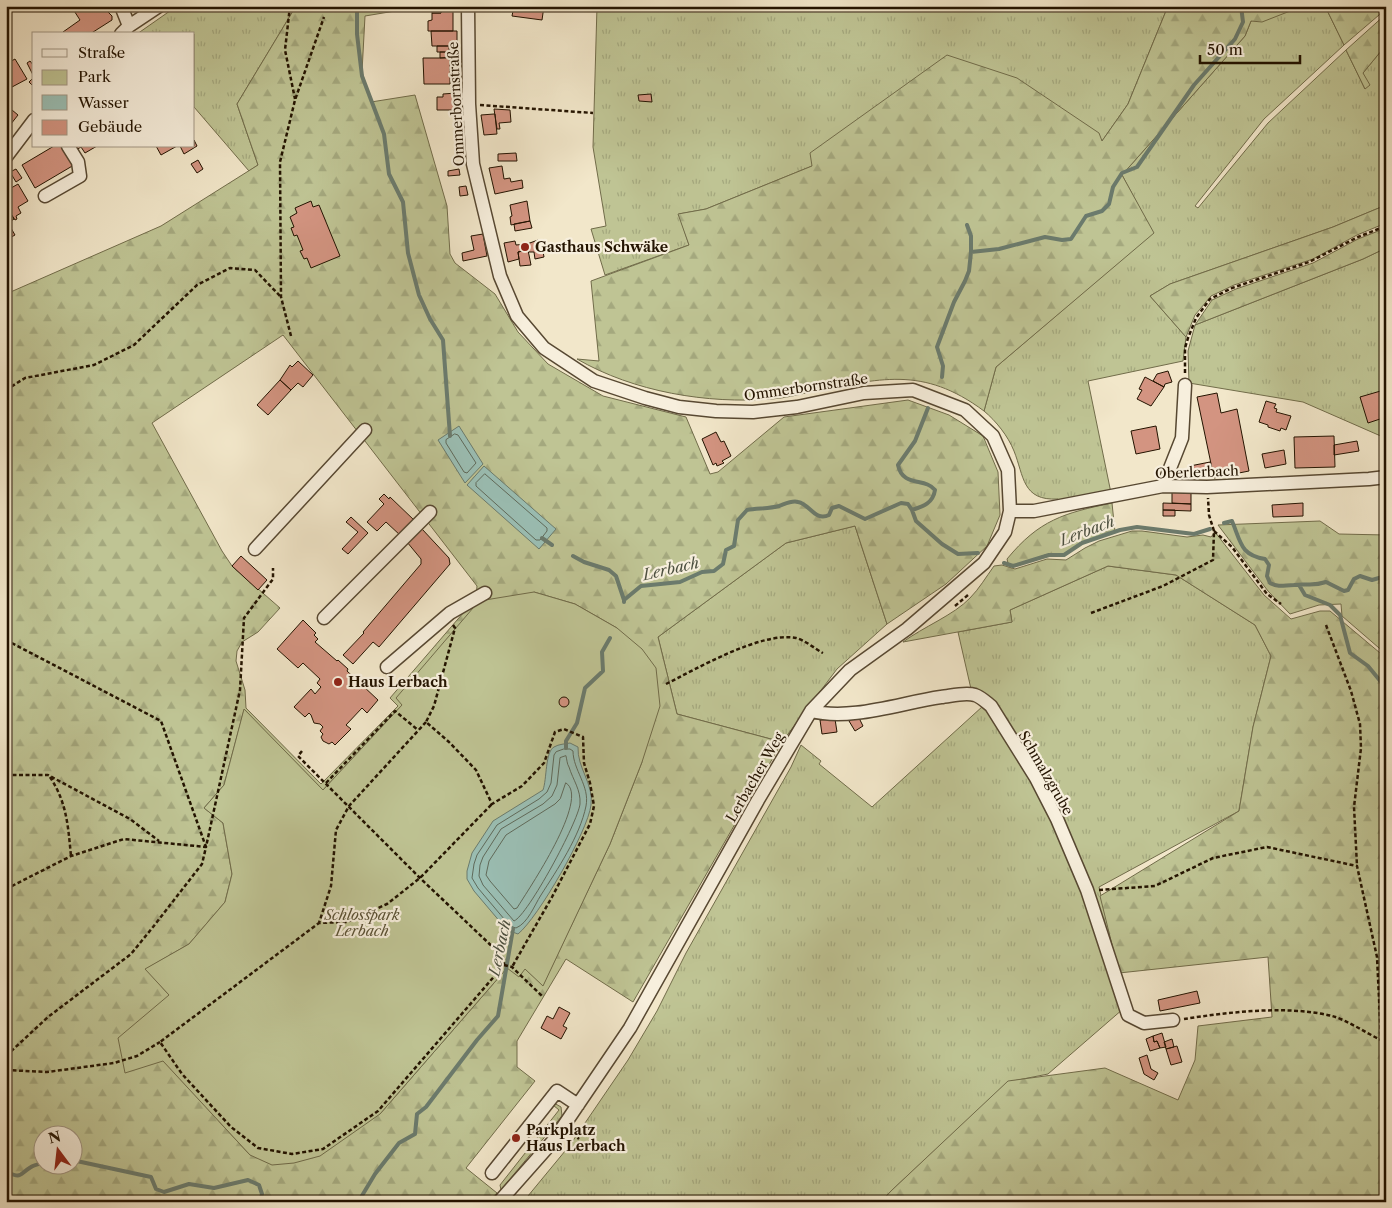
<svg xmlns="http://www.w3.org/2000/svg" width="1392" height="1208" viewBox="0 0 1392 1208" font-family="'Libre Caslon Text',serif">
  <defs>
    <pattern id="grass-tufts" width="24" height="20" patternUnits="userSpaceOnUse" patternTransform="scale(1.25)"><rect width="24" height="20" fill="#bfc494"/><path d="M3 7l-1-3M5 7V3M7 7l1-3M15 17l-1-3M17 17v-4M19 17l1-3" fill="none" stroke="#a4a87e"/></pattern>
    <pattern id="forest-firs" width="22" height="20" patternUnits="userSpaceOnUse" patternTransform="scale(1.25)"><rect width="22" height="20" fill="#bfc494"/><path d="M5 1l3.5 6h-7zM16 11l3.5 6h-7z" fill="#a4a87e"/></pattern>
  </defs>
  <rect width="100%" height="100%" fill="#f2e7ca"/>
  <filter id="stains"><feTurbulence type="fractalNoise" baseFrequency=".004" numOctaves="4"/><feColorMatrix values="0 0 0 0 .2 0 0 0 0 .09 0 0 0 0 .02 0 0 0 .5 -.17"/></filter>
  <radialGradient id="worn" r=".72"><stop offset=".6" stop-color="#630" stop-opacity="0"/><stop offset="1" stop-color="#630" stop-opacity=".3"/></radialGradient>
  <path fill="url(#grass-tufts)" stroke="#716c4a" d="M177 6H296L237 104 258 165 249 171 194 107V34H137Z
    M597 6H1168L1128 104 1102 141 812 166 706 209 679 214 689 245 605 275 591 229 606 226 593 147Z
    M1303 6H1325L1344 45 1264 119 1195 206 1198 208 1268 123 1346 50 1365 89 1363 73 1386 45V205L1333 227 1170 284 1150 296 1186 337 1183 361 1088 381 1111 493 1059 504 1058 499C1022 501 1024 476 1014 451 1008 436 996 421 984 411L996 367 1153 233 1122 175 1245 36 1251 21Z
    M1386 248V454L1383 437 1303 402 1189 383 1188 351 1195 325 1363 259Z
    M855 526 887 624 837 669 782 742 677 714 658 637 786 543Z
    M1108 566 1176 575 1255 625 1271 656 1253 727 1239 811 1099 887 1119 973 1042 780 971 689 958 632 1012 622 1010 610Z
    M983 706 990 714 1035 783 1085 895 1123 1009 1048 1074 1008 1082 891 1191 881 1202H523L570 1145 628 1060 657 1011 686 953 791 767 801 745 821 761 819 764 872 807Z
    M554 1103 561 1107 562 1116 501 1190 500 1185 559 1110 553 1105Z"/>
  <path fill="url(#forest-firs)" stroke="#716c4a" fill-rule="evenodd" d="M296 6H395V11L365 16 362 72 371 102 415 95 447 206 450 254 455 263 495 294 518 332 548 364 603 396 686 417 710 474 718 472 784 417 908 400 949 415 983 436 998 472 1000 515 987 546 946 584 887 624 855 526 786 543 658 637 677 714 782 742 633 1002 566 959 517 1041V1067L535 1081 466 1168 497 1193 487 1202H6V294L161 226 258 165 237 104ZM283 335 477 586 476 598 390 698 398 706 321 784 246 708 245 690 236 661 237 651 242 642 258 632 280 608 232 566 222 551 152 423ZM534 592 575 604 617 628 642 762 610 844 543 985 525 969 507 968 380 1114 250 1155 163 1060 169 995 146 969 189 944 225 902 232 874 223 823 204 808 224 785 244 710 323 790 403 704 396 698ZM42 1136H72V1166H42Z
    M1168 6H1303L1262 22 1251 21 1245 36 1122 175 1154 233 996 367 984 411C922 365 880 379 810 392 797 395 785 398 772 399 707 404 634 392 577 359L599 361 591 281 689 245 678 214 706 209 812 166 810 153 947 55 1017 78 1099 133 1102 141 1128 104Z
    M1325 6H1386V9L1344 45Z
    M1386 14V45L1363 73 1370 85 1365 89 1346 50Z
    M1386 205V223L1357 235 1313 259 1234 285 1211 296 1195 315 1186 337 1150 296 1170 284 1333 227Z
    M1386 228V248L1363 259 1195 325 1212 300 1236 289 1313 263 1358 239Z
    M1112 503 1115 532 1083 543 1065 555H1045L1015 566 1006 563H1008L1007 559C1039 520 1064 513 1112 503Z
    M1320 521 1339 534 1386 535V654L1342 616 1341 604 1319 605 1290 614 1268 591 1218 525Z
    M1132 531H1142L1187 537 1203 535 1211 537 1215 532 1264 595 1291 619 1320 611H1330L1386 658V1202H881L891 1191 1008 1081 1105 1068 1178 1100 1195 1060 1198 1026 1272 1017 1268 957 1119 973 1100 896 1239 811 1253 727 1271 656 1255 625 1176 575 1108 566 1010 610 1012 622 903 642C923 627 954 615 970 598 979 589 986 577 994 566L1002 565 1015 569 1047 559 1066 560 1085 548 1099 541Z"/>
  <path fill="#bfc494" stroke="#716c4a" d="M534 592 575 604 617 628 642 649 656 668 660 706 642 762 610 844 543 986 525 969 519 977 507 968 380 1114 320 1156 294 1163 272 1165 250 1155 163 1061 125 1073 118 1038 169 995 145 969 189 944 225 902 232 874 223 823 204 808 224 785 244 709 323 790 402 705 396 698 479 601Z"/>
  <path fill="#9bc0b6" stroke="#6b7b6d" d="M459 426 483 464 465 483 438 440Z
    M484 466 556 529 539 549 467 485Z
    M570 743 578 747C577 768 594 784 591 805 588 831 538 918 518 934L507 930 474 891 467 879V871L472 853 493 821 543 790C547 779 545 752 554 747 559 744 565 744 570 743Z"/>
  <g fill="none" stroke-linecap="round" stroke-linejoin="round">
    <path stroke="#5f6a5b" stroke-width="1" d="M455 434 458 435 476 463 467 473 464 472 446 443V440Z
      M485 474 547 528V531L540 540H536L476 486V483Z
      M564 749H570L573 751C573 770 590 786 586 806 580 836 557 870 541 895 534 906 528 923 516 928L510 926 478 888 472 878 474 864 477 855 497 825 539 799 547 792 551 783 554 755 556 752Z
      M566 756C567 760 567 764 569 767 573 780 581 790 580 804 578 822 528 915 514 921L483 885 479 876 480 865 483 857 501 829 543 804 552 796 557 785 560 758Z
      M566 783C591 798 528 890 517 908L514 909 490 881 486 875 489 861 506 835 555 804 560 799Z"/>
    <path stroke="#6b7b6d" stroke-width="4" d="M357 6V34L362 76 384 134 389 174 403 202 408 253 419 295 430 319 443 340 450 436
      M967 225 971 236V252
      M942 377 943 366 937 347 954 302 965 281 969 271 971 252 999 249 1045 237 1062 240 1071 239 1086 216 1102 211 1109 204 1113 187 1122 173 1137 167 1194 85 1235 39 1243 22 1241 6
      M912 510C924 506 933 503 935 490 925 477 903 488 898 465L915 441 928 408
      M1224 523 1232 521C1241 542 1240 555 1265 559L1269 565 1267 576 1270 583C1280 588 1284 585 1294 585 1308 583 1311 587 1326 582L1344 591 1348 590 1354 579 1360 576 1372 580 1386 576
      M542 538 552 545
      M573 556 584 562 609 570 616 576 624 600
      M1004 563 1013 566 1049 555H1064L1082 543 1120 530 1137 527 1194 534 1210 529
      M1299 585 1305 595 1330 605 1340 615 1350 653 1368 666 1386 688
      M624 602V600L641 586 680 582 702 572 714 571 723 564 726 550 734 546 738 520 747 510C757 508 769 509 779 506 785 504 792 500 798 502 810 504 815 522 829 515L832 508 839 506 865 519 901 503 908 504 912 510 916 521 942 544 958 554 978 553
      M566 748V741L577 723 585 688 603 671 602 652 610 638
      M72 1160 151 1177 156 1189 164 1192 189 1184 214 1188 248 1180 259 1185 262 1194 260 1202
      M6 1172C23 1179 18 1175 31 1167 34 1165 39 1164 42 1163
      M356 1202 360 1199 375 1174 399 1143 415 1134 417 1114 426 1107 477 1040 498 1016 513 929"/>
  </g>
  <path fill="#d39481" stroke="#231300" d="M71 6H109L107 11 112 16V20L90 34H64L63 32 80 20Z
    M432 6H444V11H441V13H432Z
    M514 6H544L542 20 512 16Z
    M441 11H453V31H428V21L432 20V13H441Z
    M431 31H457V46H432Z
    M437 46H449V52H437Z
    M440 52H451V57L440 58Z
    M423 58H450V84H424Z
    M15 59 27 79 12 87 6 79V64Z
    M30 61 34 66V87L29 82 34 77 27 63Z
    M456 93 457 110H437V97H443V94Z
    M651 94 652 102 639 101 638 95Z
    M6 105 18 115 7 129 6 128Z
    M494 109 510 110 511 122 499 123 500 129H497Z
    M494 114H495L497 134 484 135 481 115Z
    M194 140 197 146 184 154 180 146H194Z
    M54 146H64L74 165 35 188 22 165Z
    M74 146H97L85 153 81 147 76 150Z
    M156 146H177L161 155Z
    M516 153 517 161H498V154Z
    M198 160 203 169 197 173 191 164Z
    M502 166 504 179 510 178 511 182 522 180 523 188 495 194 489 168Z
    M16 169 22 178 16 182 10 172Z
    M459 169 460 175 448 176V171Z
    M18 184 28 201 18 207 21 213 16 216 17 219 15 220 6 206V191Z
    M466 186 468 195 460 196 459 187Z
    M311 201 313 207 319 205 340 256 311 268 307 258 304 259 300 251 303 250 297 235 294 236 291 228 294 227 290 217 297 213 295 208Z
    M527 201 530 221 511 225 510 217 512 216 510 205Z
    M8 209 14 219 8 223 6 211Z
    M530 221 532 228 515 231 514 224Z
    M8 223 15 235 6 240V224Z
    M483 234 487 256 463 261 462 253 474 250 471 236Z
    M538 240 539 246H542L544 257 535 259 534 252H529L528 250 518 252 519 259 508 262 504 243 515 241 516 245 527 244Z
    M528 250 531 265 520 266 518 252Z
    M298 361 313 375 303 387 298 383 291 390 280 380 290 365 292 367Z
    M1168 371 1172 382 1165 384 1164 387 1153 381 1157 374Z
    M1145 377 1164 387 1151 406 1137 399 1142 390 1139 389Z
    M280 380 291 390 268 415 257 405Z
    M1384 390 1386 396V417L1368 423 1360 397Z
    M1217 393 1221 413 1237 409 1249 471 1214 478 1197 397Z
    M1266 401 1276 404 1274 408 1277 409 1276 412 1291 416 1286 430 1281 428 1280 431 1268 427V425L1259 422Z
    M1156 426 1160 449 1136 454 1131 431Z
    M716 432 721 442 724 441 731 456 722 461 724 463 717 466 716 463 713 465 702 439Z
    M1334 436 1335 467 1295 468 1294 437Z
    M1357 441 1359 451 1334 455V445Z
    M1284 450 1286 464 1265 468 1262 454Z
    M1210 462 1213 474 1191 478 1190 466Z
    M1172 491 1191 492V504L1172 503Z
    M384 494 389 499 390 497 415 521 401 536 386 522 377 531 367 522 384 504 379 499Z
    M1163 503 1191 504V511L1163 510Z
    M1303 503V516L1273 517 1272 505Z
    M1163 510H1175V516H1163Z
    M351 517 368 533 348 554 342 549 358 532 346 522Z
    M422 529 449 558 450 564 379 647 373 642 353 664 343 655 364 633 363 632 421 564V559L407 542Z
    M241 556 267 580 258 590 232 566Z
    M303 620 316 633 314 635 318 639 315 642 337 661 338 660 348 669 347 671 378 700 367 713 362 708 346 725 351 729 335 745 332 742 329 744 323 741 321 737 323 734 320 731 323 727 320 724 314 723 311 715 309 713 305 717 294 707 311 689 315 694 321 687 317 683 320 679 303 663 298 668 277 649Z
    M559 702a5 5 0 1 1 10 0a5 5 0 1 1-10 0Z
    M858 716 863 726 855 731 849 721Z
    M835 719 837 732 822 734 820 720Z
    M1197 991 1200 1003 1160 1011 1158 1000Z
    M559 1007 570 1013 563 1026 567 1028 561 1039 541 1028 547 1016 553 1019Z
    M1162 1033 1166 1047 1160 1048 1157 1041 1154 1042 1153 1036Z
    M1153 1036 1154 1042 1157 1041 1160 1048 1150 1051 1146 1039Z
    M1172 1039 1174 1047 1166 1049 1164 1042Z
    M1177 1046 1182 1062 1171 1065 1166 1049Z
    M1147 1055 1151 1069 1158 1073 1154 1080 1144 1074 1139 1058Z"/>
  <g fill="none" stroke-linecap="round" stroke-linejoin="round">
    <g stroke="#574832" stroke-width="15">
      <path id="minor" d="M121 6 129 26
        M468 6 469 104 473 164 500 276 517 316 544 348 594 381 645 398 679 407 716 411 753 412 797 407 864 393 913 390 965 410 993 436 1008 470 1010 511 1005 532 984 563 907 629 850 670 811 711 758 800 630 1028 554 1140 499 1202
        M121 34 129 26 159 6
        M6 157 34 120
        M45 196 80 176 78 162 68 146
        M1163 486 1182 438 1185 385
        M1010 511H1034L1163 486 1207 487 1369 479 1386 477
        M255 549 365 430
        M324 618 430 512
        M387 667 450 613 485 593
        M811 711C851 721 900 703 941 697 951 696 965 692 975 695 981 697 986 702 991 706L1036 778 1057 819 1087 890 1128 1015 1144 1023 1173 1020
        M492 1173 557 1091 578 1105"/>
    </g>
    <path stroke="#231300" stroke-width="2.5" stroke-dasharray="4 2.5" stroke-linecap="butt" d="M290 6 285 50 295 99
      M480 105 593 113
      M291 336 281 297 280 162 295 100 324 17
      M1185 373V348L1188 338 1196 318 1210 299 1232 288 1309 262 1358 237 1386 226
      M6 390 25 378 94 365 134 345 197 285 230 268 255 270 280 296
      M1214 531 1232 547 1267 594 1281 604
      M955 606 968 595
      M1091 613 1163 586 1213 560 1214 531 1209 515 1208 498
      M453 625 455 628 434 706 426 722 449 742 476 770 492 804 522 786 544 763 555 732 564 729 583 737 584 763 590 783 594 806 590 824 552 897 512 967
      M1326 625 1351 691 1360 724 1361 748 1354 807 1357 866
      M6 640 161 721 206 847 202 864 153 927 131 954 48 1017 6 1056
      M666 684C696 669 762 631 796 638 805 640 815 649 823 653
      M426 722 349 806 336 830 331 886 319 923 347 922 387 904 420 878 492 804
      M302 751 298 756 420 878 498 952 504 959V965L378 1111 323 1149 292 1154 258 1148 231 1127 182 1074 160 1042 319 923
      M6 775H48L130 819 159 841
      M50 777C67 803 68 826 71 856
      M326 783 395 711 418 730
      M6 889 71 856 124 839 206 847 240 690 244 618 273 579V568
      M1099 890 1155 886 1213 858 1267 847 1357 866 1377 957 1381 1040 1386 1051
      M504 965 512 967 542 996
      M1184 1019C1229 1012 1288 1005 1332 1016 1347 1020 1366 1033 1381 1040
      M6 1070 47 1072 114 1063 137 1056 160 1042
      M1386 1100 1382 1123 1386 1139
      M573 1133 579 1139"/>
    <use href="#minor" stroke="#f7efdd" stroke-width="12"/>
  </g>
  <g fill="#8f2418" stroke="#f7efdd" stroke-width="2">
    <circle cx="525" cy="247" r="5"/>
    <circle cx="338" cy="682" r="5"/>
    <circle cx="516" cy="1138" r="5"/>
  </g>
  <g text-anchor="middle" stroke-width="4.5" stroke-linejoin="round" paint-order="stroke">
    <g font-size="14" fill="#231300" stroke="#f7efdd">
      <text transform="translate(456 104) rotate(-93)" y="5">Ommerbornstraße</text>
      <text transform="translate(806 387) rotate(-8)" y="5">Ommerbornstraße</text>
      <text transform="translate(1197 472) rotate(-2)" y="5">Oberlerbach</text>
      <text transform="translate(1046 773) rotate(60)" y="5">Schmalzgrube</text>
      <text transform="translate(755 777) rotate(-60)" y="5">Lerbacher Weg</text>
    </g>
    <g font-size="14" font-weight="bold" fill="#231300" stroke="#f7efdd" text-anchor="start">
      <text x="535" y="252">Gasthaus Schwäke</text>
      <text x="348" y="687">Haus Lerbach</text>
      <text x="526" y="1135">Parkplatz<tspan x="526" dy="16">Haus Lerbach</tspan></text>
    </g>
    <g font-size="14" font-style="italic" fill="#5a5134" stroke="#f7efdd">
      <text x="362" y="920">Schlosspark<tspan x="362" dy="16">Lerbach</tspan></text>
    </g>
    <g font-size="15" font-style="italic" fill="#4d5040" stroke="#f7efdd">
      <text transform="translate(1087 531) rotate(-21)" y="5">Lerbach</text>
      <text transform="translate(671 569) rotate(-13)" y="5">Lerbach</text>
      <text transform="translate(500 948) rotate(-78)" y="5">Lerbach</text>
    </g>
  </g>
  <rect width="1392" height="1208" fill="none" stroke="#f2e7ca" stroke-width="25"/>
  <rect x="8" y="8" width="1377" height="1193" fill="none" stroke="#231300" stroke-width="2.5"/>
  <rect x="12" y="12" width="1367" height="1183" fill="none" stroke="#231300"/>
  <rect x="32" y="32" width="162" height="115" fill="#f7efdd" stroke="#a29785"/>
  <rect x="42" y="49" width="25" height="8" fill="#f7efdd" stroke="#a29785"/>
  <text x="78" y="58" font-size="15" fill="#231300">Straße</text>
  <rect x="42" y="70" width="25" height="15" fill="#bfc494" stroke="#a29785"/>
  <text x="78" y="82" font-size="15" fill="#231300">Park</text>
  <rect x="42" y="95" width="25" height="15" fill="#9bc0b6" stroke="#a29785"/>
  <text x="78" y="108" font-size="15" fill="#231300">Wasser</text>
  <rect x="42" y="120" width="25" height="15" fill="#d39481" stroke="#a29785"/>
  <text x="78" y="132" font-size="15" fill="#231300">Gebäude</text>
  <g transform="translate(58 1150) rotate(345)"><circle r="24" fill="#f7efdd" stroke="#a29785"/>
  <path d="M0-4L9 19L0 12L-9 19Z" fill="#8f2418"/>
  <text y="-8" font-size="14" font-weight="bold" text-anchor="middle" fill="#231300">N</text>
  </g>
  <path d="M1200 55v8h100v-8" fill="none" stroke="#231300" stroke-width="2.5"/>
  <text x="1207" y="55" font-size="15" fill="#231300" stroke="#f7efdd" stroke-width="4" paint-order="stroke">50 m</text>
  <rect width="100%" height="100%" filter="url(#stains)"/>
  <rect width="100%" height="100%" fill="url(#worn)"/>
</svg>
